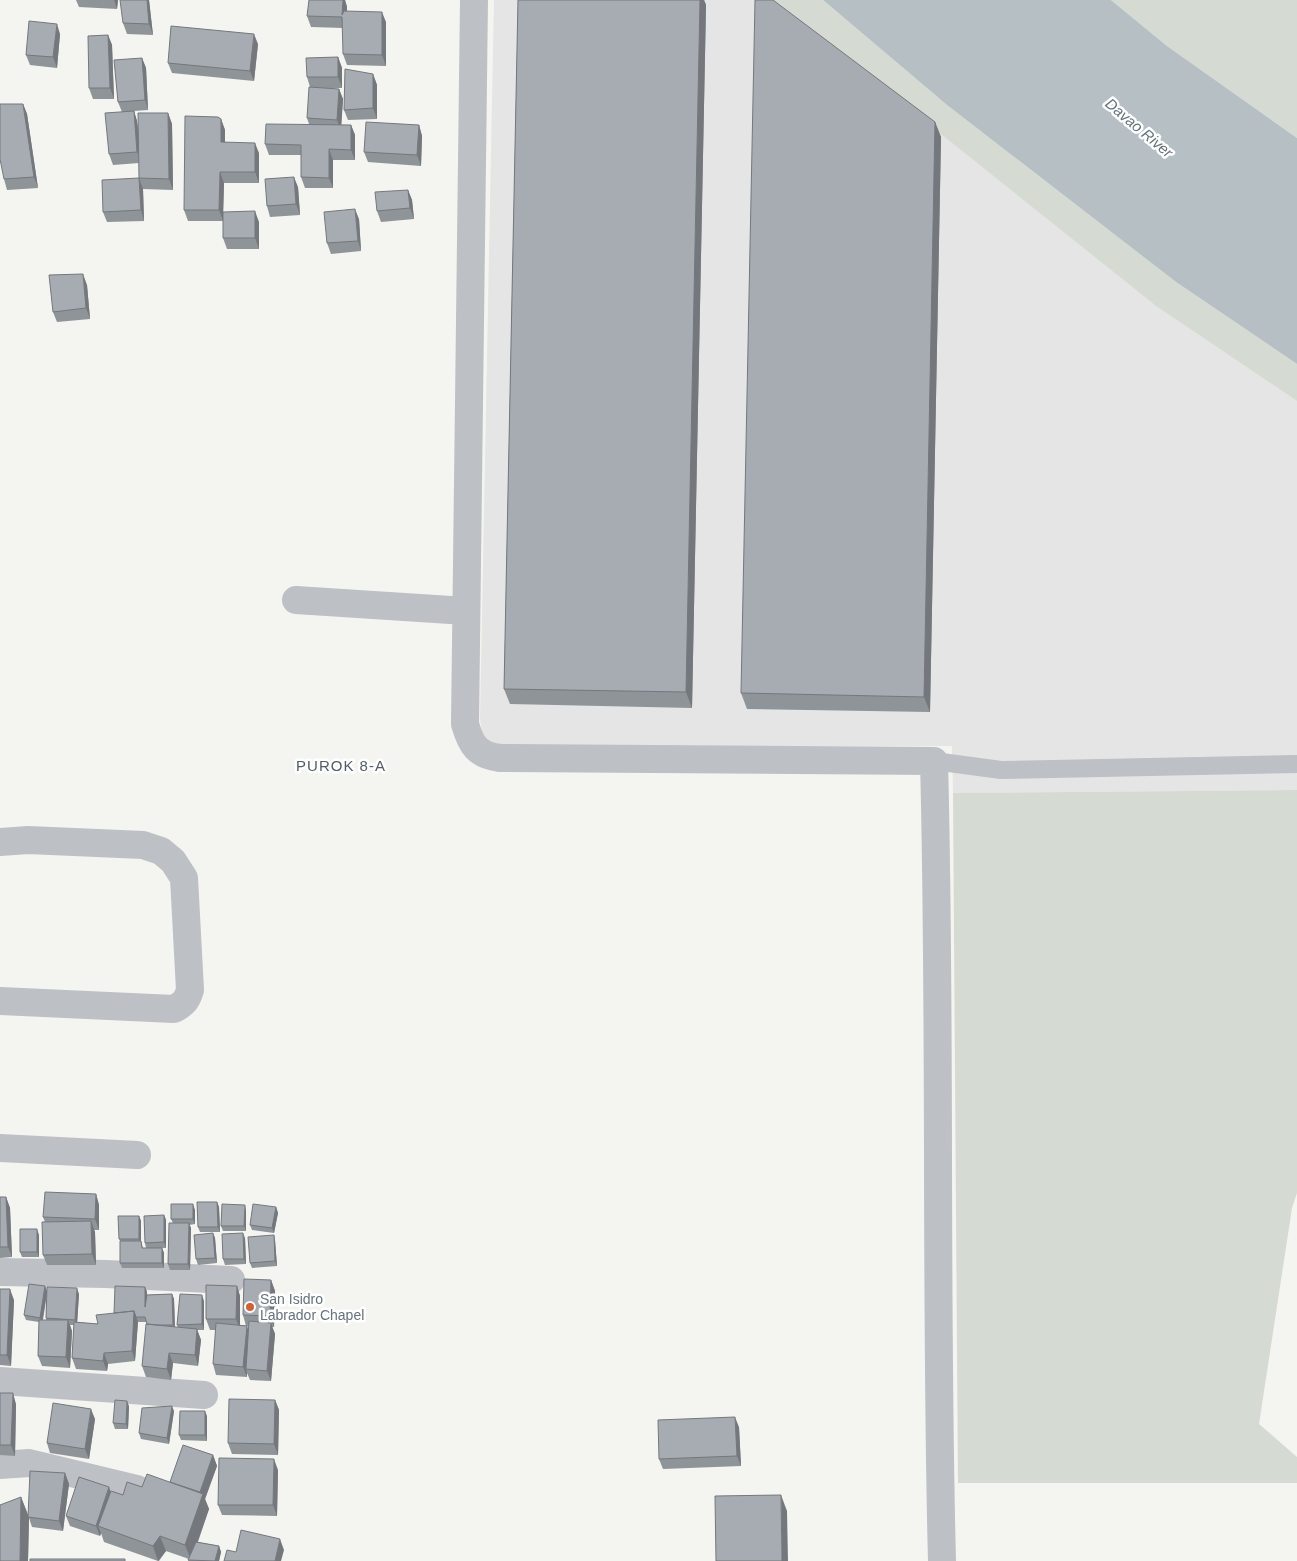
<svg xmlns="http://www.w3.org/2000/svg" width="1297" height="1561" viewBox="0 0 1297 1561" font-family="Helvetica,sans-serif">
  <rect width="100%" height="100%" fill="#f4f4f0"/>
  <path fill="#e4e5e4" d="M494 0H765L947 139 1156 306 1297 401V790L953 793 952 746 506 747 487 740 482 731 480 719Z"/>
  <path fill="#d5dad2" d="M765 0H823L947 105 1176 282 1297 364V401L1156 306 947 139Z
    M1111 0H1297V138L1167 46Z
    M1297 790V1193L1292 1208 1259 1424 1297 1457V1483H958L953 793Z"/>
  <path fill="#b6c0c4" d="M823 0H1111L1167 46 1297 138V364L1176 282 947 105Z"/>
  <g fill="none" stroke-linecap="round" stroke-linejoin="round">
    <path stroke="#bdc0c4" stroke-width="18" d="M934 761 1001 770 1297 764"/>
    <path stroke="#bdc0c4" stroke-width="28" d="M474 0 465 724C471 745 477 755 500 758L934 761C941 1027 935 1294 942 1561
      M296 600 466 611
      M0 842 28 840 143 845 161 851 173 861 184 878 190 990C187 1000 184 1004 174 1009L0 1001
      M0 1148 137 1155
      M0 1272 106 1274 231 1280
      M0 1381 204 1395
      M0 1465 29 1463 137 1489"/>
  </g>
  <path fill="#8f9499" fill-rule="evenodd" d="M76 0H118L117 9 79 7Z
    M149 0 153 35 127 34 123 23Z
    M309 0H345L347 7V11L386 22V66L347 65 343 54V28L311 27 307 16Z
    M518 0H704L706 5 692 708 510 704 504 689Z
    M60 34 57 68 30 65 26 55Z
    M108 35 112 45 114 99H93L89 88Z
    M258 44 254 81 172 73 168 63Z
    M338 57 342 68V88H325L339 89 343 99 341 125H351L355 135V160H333V188H305L301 177V155H269L265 144 309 124 307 118 310 87 307 77Z
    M142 58 146 68 148 110 134 111 137 121 139 135 168 113 172 124 173 190 143 189 144 221 107 222 103 212 139 178V163L113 165 109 154 122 112 118 102Z
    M373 74 377 85V119L348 120 344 110Z
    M23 104 27 114 38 188 7 190 4 179Z
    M221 119 225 130V142L259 153V183H224L223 212 259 222V249H227L223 238V221H188L184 210Z
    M935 122 941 137 930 712 747 709 741 693Z
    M419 125 422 136 421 166 368 162 364 152Z
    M298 187 300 215 270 217 267 206Z
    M408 190 412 200 414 219 381 222 377 211Z
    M359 219 361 251 331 254 327 243Z
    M87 285 90 319 57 322 53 312Z
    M96 1194 99 1205V1230H94L95 1232 96 1265H47L43 1255 45 1222 43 1217Z
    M0 1197H6L10 1208 12 1257 0 1258Z
    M217 1202 219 1207 220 1232H200L198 1227Z
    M276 1207 278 1213 274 1233 252 1230 250 1225Z
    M195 1210V1224L189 1225 191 1228 190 1270H170L168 1264 173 1223 171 1219Z
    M246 1210V1231H223L221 1226Z
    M164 1215 166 1220V1248H159H162L164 1253V1268H122L120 1263V1241L119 1239 139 1216 141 1221V1241L143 1248H146L145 1243Z
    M213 1233 215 1238 217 1263 198 1265 196 1259Z
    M39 1235V1257H22L20 1252Z
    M274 1235 275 1240 277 1266 252 1268 250 1263Z
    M245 1238 246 1264 225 1265 223 1259Z
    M271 1280 275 1291 274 1327H272L275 1334 271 1381 250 1380 247 1373V1377L216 1375 213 1364 216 1330H210L206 1319 237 1286 240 1296V1325L247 1326 248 1331 249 1326H246L243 1315Z
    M45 1286 47 1291 79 1294 77 1322 98 1324 114 1313 145 1287 147 1292V1295L172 1294 174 1299 175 1327H178L177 1325 204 1301V1330H197L201 1340 198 1366 173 1363 171 1380 146 1377 142 1366 147 1324 146 1322H138L135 1361 108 1364 107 1371 76 1369 72 1358 74 1325H70L72 1331 70 1368 42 1366 38 1356 39 1322 26 1320 24 1315ZM47 1294 46 1318V1320H43Z
    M0 1289 14 1300 11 1366 0 1365Z
    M0 1393 16 1404 15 1456 0 1455Z
    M275 1400 279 1410 278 1455 232 1454 228 1443Z
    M129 1406 128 1429H115L113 1423Z
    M174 1411 169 1444 141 1439 139 1433Z
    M207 1416V1441L181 1440 179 1435Z
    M95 1419 89 1459 50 1453 47 1443Z
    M739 1427 741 1466 663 1469 659 1459Z
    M213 1455 217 1466 205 1499 209 1509 198 1542 219 1546 221 1552 219 1561H188L189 1559 166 1551 159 1561H158L104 1542 101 1533 100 1536 70 1526 66 1516 111 1491 123 1495 142 1487 170 1482Z
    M278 1470 277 1516 222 1515 218 1505Z
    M65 1473 69 1484 63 1531 32 1527 29 1518 28 1561H0L21 1497 28 1516Z"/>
  <path fill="#74787d" d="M114 0H118L117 9Z
    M147 0H149L153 35 149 24Z
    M343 0H345L347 7 346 26 342 15Z
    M700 0H704L706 5 692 708 686 692Z
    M382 12 386 22V66L382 55Z
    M57 24 60 34 57 68 53 57Z
    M254 34 258 44 254 81 250 71Z
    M108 35 112 45 114 99 110 88Z
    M338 57 342 68V88L338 77Z
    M142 58 146 68 148 110 145 100Z
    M373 74 377 85V119L373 108Z
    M339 89 343 99 341 131 337 120Z
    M23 104 27 114 38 188 34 177Z
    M134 111 137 121 141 162 137 152Z
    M168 113 172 124 173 190 169 179Z
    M221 119 225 130V153L221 142Z
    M935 122 941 137 930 712 924 697Z
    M351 125 355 135V160L351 150Z
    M419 125 422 136 421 166 417 155Z
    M255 143 259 153V183L255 172Z
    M329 149 333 160V188L329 178Z
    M220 172 224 183 223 221 219 210Z
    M294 177 298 187 300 215 296 204Z
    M139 178 143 189 144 221 141 210Z
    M408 190 412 200 414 219 410 208Z
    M355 209 359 219 361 251 358 241Z
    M255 211 259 222V249L255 238Z
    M83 274 87 285 90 319 86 308Z
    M96 1194 99 1205V1230L95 1219Z
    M6 1197 10 1208 12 1257 8 1247Z
    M217 1202 219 1207 220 1232 218 1227Z
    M193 1204 195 1210V1224L193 1219Z
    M245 1205 246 1210V1231L244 1226Z
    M276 1207 278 1213 274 1233 272 1228Z
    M164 1215 166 1220V1248L164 1242Z
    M139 1216 141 1221V1244L139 1239Z
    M91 1221 95 1232 96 1265 92 1254Z
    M189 1223 191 1228 190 1270 188 1264Z
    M37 1229 39 1235V1257L37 1252Z
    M213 1233 215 1238 217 1263 215 1258Z
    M243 1233 245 1238 246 1264 244 1259Z
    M274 1235 275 1240 277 1266 275 1261Z
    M162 1248 164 1253V1268L162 1263Z
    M271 1280 275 1291 274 1327 270 1316Z
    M45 1286 47 1292 42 1323 40 1318Z
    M237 1286 240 1296V1330L236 1319Z
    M145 1287 147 1292V1313L145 1307Z
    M77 1288 79 1294 77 1326 75 1320Z
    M10 1289 14 1300 11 1366 7 1355Z
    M172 1294 174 1299 175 1330 173 1325Z
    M202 1295 204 1301V1330L202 1324Z
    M134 1311 138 1322 135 1361 132 1351Z
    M68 1320 72 1331 70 1368 66 1357Z
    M271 1323 275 1334 271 1381 267 1371Z
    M247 1326 250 1337 246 1369 247 1373V1377L243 1367Z
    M197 1329 201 1340 198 1366 195 1355Z
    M104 1353 108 1364 107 1371 103 1361Z
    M169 1353 173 1363 171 1380 167 1369Z
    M13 1393 16 1404 15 1456 11 1445Z
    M275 1400 279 1410 278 1455 274 1444Z
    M127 1401 129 1406 128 1429 126 1424Z
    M172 1406 174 1411 169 1444 167 1438Z
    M91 1409 95 1419 89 1459 85 1449Z
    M205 1411 207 1416V1441L205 1435Z
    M735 1417 739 1427 741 1466 737 1456Z
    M213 1455 217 1466 205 1499 209 1509 191 1560 185 1545 200 1493Z
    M274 1459 278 1470 277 1516 273 1505Z
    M65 1473 69 1484 63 1531 59 1521Z
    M109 1487 113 1498 98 1526 101 1533 100 1536 96 1526Z
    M781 1495 787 1511 788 1561H782Z
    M21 1497 29 1517 28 1561H20Z
    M160 1536 166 1551 158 1561 153 1546Z
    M280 1539 284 1550 281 1561H275Z
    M219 1546 221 1552 219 1561H215Z"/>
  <path fill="#a6acb2" stroke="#74787d" d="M120 0H147L149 24 123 23Z
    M309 0H343L342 15 344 11 382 12V55L343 54 342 17 307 16Z
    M518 0H700L686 692 504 689Z
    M755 0H773L935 122 924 697 741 693Z
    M29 21 57 24 53 57 26 55Z
    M171 26 254 34 250 71 168 63Z
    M108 35 110 88H89L88 36Z
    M338 57V77H307L306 58Z
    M142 58 145 100 118 102 114 60Z
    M345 69 373 74V108L344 110Z
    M309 87 339 89 337 120 307 118Z
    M0 104H23L34 177 4 179 0 159Z
    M134 111 137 152 109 154 105 113Z
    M138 113H168L169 179 139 178Z
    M185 116 218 117 221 119V142L255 143V172H220L219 210H184Z
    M366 122 419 125 417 155 364 152Z
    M266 124 351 125V150L329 149V178L301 177V145L265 144Z
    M294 177 296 204 267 206 265 179Z
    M139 178 141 210 103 212 102 180Z
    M408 190 410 208 377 211 375 192Z
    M355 209 358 241 327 243 324 212Z
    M255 211V238H223V212Z
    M83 274 86 308 53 312 49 275Z
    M45 1192 96 1194 95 1219 43 1217Z
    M0 1197H6L8 1247H0Z
    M197 1202H217L218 1227H198Z
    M171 1204H193V1219H171Z
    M222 1204 245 1205 244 1226H221Z
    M253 1204 276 1207 272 1228 250 1225Z
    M164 1215V1242L145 1243 144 1216Z
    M118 1216H139V1239H119Z
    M91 1221 92 1254 43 1255 42 1222Z
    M169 1223H189L188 1264H168Z
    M20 1229H37V1252H20Z
    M213 1233 215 1258 196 1259 194 1235Z
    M243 1233 244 1259H223L222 1234Z
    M274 1235 275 1261 250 1263 248 1237Z
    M120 1241H141L142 1248H162V1263H120Z
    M244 1279 271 1280 270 1316 243 1315Z
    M29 1284 45 1286 40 1318 24 1315Z
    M206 1285 237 1286 236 1319H206Z
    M115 1286 145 1287V1307L147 1295 172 1294 173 1325H157L147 1324 145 1317H136L134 1311 114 1313Z
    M47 1287 77 1288 75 1320 46 1318Z
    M0 1289H10L7 1355H0Z
    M180 1294 202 1295V1324L177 1325Z
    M134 1311 132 1351 104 1353 103 1361 72 1358 74 1322 98 1324 96 1315Z
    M39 1320H68L66 1357 38 1356Z
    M249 1321 271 1323 267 1371 246 1369Z
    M216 1323 247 1326 243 1367 213 1364Z
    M146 1324 197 1329 195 1355 169 1353 167 1369 142 1366Z
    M0 1393H13L11 1445H0Z
    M229 1399 275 1400 274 1444 228 1443Z
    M115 1400 127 1401 126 1424 113 1423Z
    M53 1403 91 1409 85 1449 47 1443Z
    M172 1406 167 1438 139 1433 142 1408Z
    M180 1411H205V1435H179Z
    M735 1417 737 1456 659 1459 658 1420Z
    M183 1445 213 1455 200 1492 170 1482Z
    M219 1458 274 1459 273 1505H218Z
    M30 1471 65 1473 59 1521 28 1517Z
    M147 1474 203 1494 185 1545 160 1536 153 1546 98 1526 111 1491 123 1495 127 1482 142 1487Z
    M79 1477 109 1487 96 1526 66 1516Z
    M781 1495 782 1561H716L715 1496Z
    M21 1497 20 1561H0V1505Z
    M241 1530 280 1539 275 1561H224L227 1550 236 1552Z
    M196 1542 219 1546 215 1561 188 1560Z
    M30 1559H125V1561H30Z"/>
  <circle fill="#d06035" stroke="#fff" stroke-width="2" cx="250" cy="1307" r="5"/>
  <g text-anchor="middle" stroke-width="5" stroke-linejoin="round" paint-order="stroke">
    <g font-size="14" fill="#66727e" stroke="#fff" text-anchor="start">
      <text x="260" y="1304">San Isidro<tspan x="260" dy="16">Labrador Chapel</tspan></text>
    </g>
    <g font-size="15" font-style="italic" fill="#62737b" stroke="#fff">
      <text transform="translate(1139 128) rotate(40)" y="5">Davao River</text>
    </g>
    <g font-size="15" letter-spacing="1" fill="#535c64" stroke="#fff">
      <text x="341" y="771">PUROK 8-A</text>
    </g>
  </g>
</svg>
